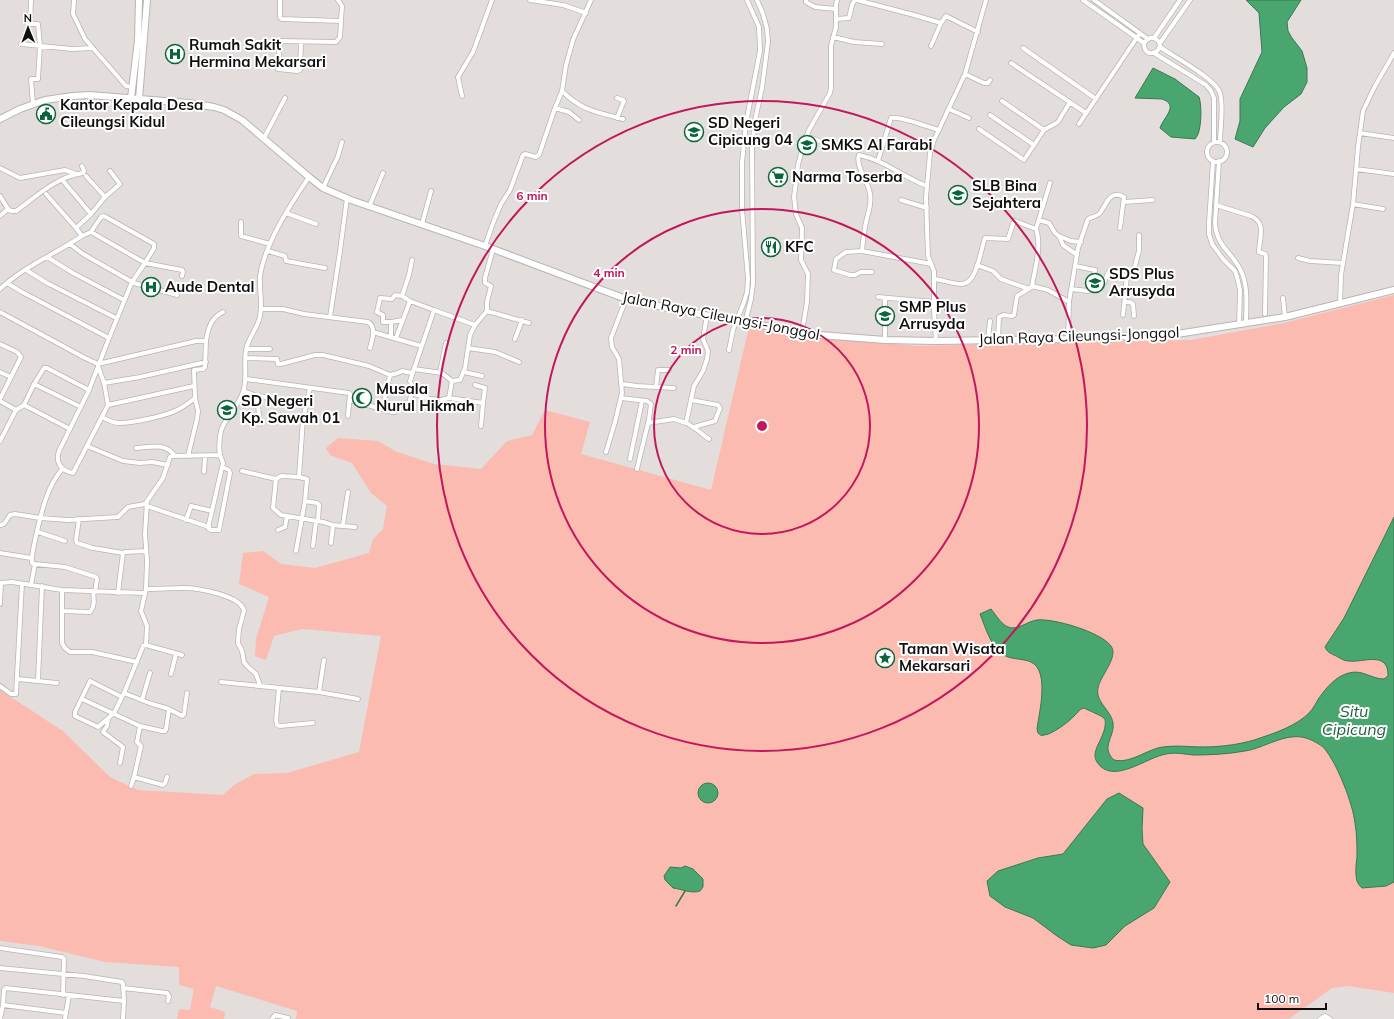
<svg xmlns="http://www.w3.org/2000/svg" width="1394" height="1019" viewBox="0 0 1394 1019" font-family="Mulish,sans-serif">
  <rect width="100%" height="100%" fill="#e3dddc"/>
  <path fill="#fbbbb1" d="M1394 295V993L1349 986 1332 988 1289 1019H296L297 1011 216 986 210 1007 225 1012 224 1019H177L179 1009 190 1010 194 989 179 985V967L105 962 39 946 0 941V690L63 731 110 777 138 790 223 795 234 785 254 774 287 773 359 752 381 636 302 629 274 636 266 660 255 656 256 639 269 597 239 584 243 553 263 551 281 564 315 568 369 553 373 539 383 529 387 506 371 493 352 463 330 455 326 448 338 438 378 441 397 452 434 464 481 469 507 441 532 435 545 410 590 422 581 454 711 490 749 327 787 333 916 346 1191 340 1284 323Z"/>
  <path fill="#4aa66f" stroke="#397952" d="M1246 0H1301L1287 22 1288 31 1292 38 1302 51 1307 68V82L1301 94 1284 107 1265 128 1253 147 1235 139 1240 121V99L1262 52 1259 13Z
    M1153 68 1175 79 1199 97C1202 105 1202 133 1195 139L1171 137 1160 128C1163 118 1180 105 1162 99L1135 98Z
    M1394 517V882L1386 886 1362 888C1360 886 1358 884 1357 881 1355 873 1356 865 1357 857 1357 846 1357 834 1355 823 1353 804 1337 763 1324 748 1320 744 1312 740 1306 738 1285 732 1265 748 1245 751 1229 754 1210 755 1193 755 1184 754 1175 752 1166 754 1147 757 1112 786 1097 762 1089 750 1108 736 1105 719L1101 716 1084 708C1079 709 1078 713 1074 716 1069 722 1051 735 1044 735 1041 736 1040 735 1038 733L1037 729C1039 713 1050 671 1031 662 1022 658 1010 660 1002 654 990 645 985 626 980 614L991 609C996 615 1001 624 1008 627 1017 631 1028 621 1037 620 1053 618 1101 632 1111 646 1119 657 1100 676 1098 688 1095 702 1111 710 1113 723 1115 737 1100 747 1114 760 1131 764 1147 749 1163 747 1177 745 1190 747 1203 747 1222 747 1245 744 1263 737 1278 732 1297 725 1309 713 1313 709 1316 703 1319 698 1326 688 1336 676 1349 673 1362 669 1371 679 1384 679L1388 676C1389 650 1362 663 1349 661 1343 661 1339 657 1334 655 1330 653 1327 652 1325 647L1344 618Z
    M698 793a10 10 0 1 1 20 0a10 10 0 1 1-20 0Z
    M1119 793 1143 808 1142 829 1143 844 1170 882 1154 908 1125 926 1106 945 1093 948 1071 945 1057 936 1033 918 1005 907 990 896 987 881 998 871 1038 858 1063 854 1107 799Z
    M685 866 693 869 703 879V887L700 891C691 894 682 889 673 888L665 880 664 876 670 867 681 868Z"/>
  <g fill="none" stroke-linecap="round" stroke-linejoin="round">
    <path stroke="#397952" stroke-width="1.5" d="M676 906 685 891"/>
    <g stroke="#bab4b3" stroke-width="5.5">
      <path id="street" d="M31 0 30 24H38L40 46 38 79H31L33 104
        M74 0 73 14 85 39 126 86 133 87
        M280 0V17L282 19 341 21
        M530 0 563 5 586 13
        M806 0V2L815 7 836 9
        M857 0 914 15 941 23
        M1083 0 1144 43C1144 63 1168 49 1157 40 1152 35 1147 39 1144 43
        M1094 0 1148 39
        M836 19 849 18 852 5 855 0
        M833 37 854 42 882 44
        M1154 38 1180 0
        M301 42 300 70 297 71 278 69 280 41 336 42 340 37 342 6 338 0
        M1160 43 1190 0
        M21 44 72 49 93 48
        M931 46 941 23 946 16 978 32
        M1160 47C1173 56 1216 79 1220 93 1224 107 1220 128 1220 142
        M1023 48 1096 99
        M1154 53 1206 85 1211 91 1214 98V142
        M1011 63 1086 113
        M965 74 984 83H988L990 80
        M562 91C582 111 597 112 623 119
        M462 96 458 77 473 52 492 0
        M617 98 623 100 624 101 617 118
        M1002 101 1044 130
        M555 108 569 112 579 120
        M949 109 969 118
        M990 115 1034 145
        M1079 124 1140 33
        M979 129 1024 160 1044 130 1058 122 1070 102
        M1360 133 1394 138
        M806 136 825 143
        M264 138 285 98
        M1207 152a10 10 0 1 1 20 0a10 10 0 1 1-20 0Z
        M878 161 891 118C901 116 927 127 939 130
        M1213 161 1209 223V234L1212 244 1223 259 1235 271 1237 277 1240 290 1239 325
        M1219 161 1215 223C1217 247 1230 250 1240 269 1249 286 1246 306 1246 324
        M0 168 20 178 65 170 76 174
        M1356 169 1394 174
        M86 176 105 197
        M64 182 91 214
        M1050 183 1036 229C1042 246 1035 268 1032 286L1048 290 1069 302
        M323 188 338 156 342 142
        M46 194 76 228
        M0 196 8 209
        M901 200 927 208
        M1124 202 1153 200
        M1353 204 1383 209
        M1216 205 1251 216C1267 223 1259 238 1259 252L1265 254 1266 256 1265 314
        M369 207 383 173
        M286 213 316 224
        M0 216 8 209 11 211H16C37 196 56 177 83 173L84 171 82 166
        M1039 220 1049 223 1055 233 1059 236 1063 245 1077 255
        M241 222V236L270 244
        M422 224 431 191
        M91 232 101 217 104 216 154 244V248L145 263 182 270 183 272 182 276
        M82 236 76 228 91 214 105 197 120 184 110 171
        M1059 236 1071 241 1081 242
        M70 244 83 254 134 283 177 295
        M485 246 493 223 501 204 510 190 523 155 525 154 536 157 539 155 555 108 562 91 566 65 573 40 591 0
        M268 251 285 256 286 261 325 268
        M862 251C863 241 864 231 866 222 868 213 872 204 870 194 869 182 855 166 859 155 884 160 903 177 927 186
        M47 257 73 273 124 300
        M1298 258 1310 261 1343 263
        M977 265 993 271 1001 279 1029 289
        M1075 266 1095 270 1093 281 1094 283H1104L1108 273 1127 276 1123 315
        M26 270 47 283 116 318
        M872 272H861L855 275H850L834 270 836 259 846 252 862 251 931 264
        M1127 276H1132L1139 251V235
        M934 279C943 280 953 284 962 284 977 284 981 248 985 238L1008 239 1014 221H1015L1036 229
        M7 283 22 292 109 338
        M0 289C23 267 55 254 82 236L91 232 145 263 132 282 109 338 89 390 59 451C55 462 61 471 73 473L74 471 108 405 104 383 98 366
        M1071 289 1088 291
        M402 296 409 275 412 260
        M878 297 934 302
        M1283 298 1285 317
        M1124 302H1130L1133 304 1134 316
        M1340 304 1341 275 1353 204 1358 147 1363 111 1375 86 1394 53
        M261 309H283L304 314 368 322C377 327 372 340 370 348
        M434 310 475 325
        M487 311 529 323
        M0 312 85 358 98 364 196 341H206L205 367 203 369 194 370 195 398C190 402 184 407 177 410 166 416 132 423 119 423 113 423 107 420 102 417
        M707 315 703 339 708 351 707 359 703 371 694 386 686 423C695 427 701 434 709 439
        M330 317 340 251 347 198
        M391 322 403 320
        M745 323 751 299 753 284 752 148 755 120 762 88 768 42 767 29 763 14 757 0
        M373 332 421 346
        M802 332 807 302 808 274 801 260 802 228 796 214 794 197 798 165 803 146 809 130 830 93 831 88V46L836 27V5L837 0
        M391 336V322H383V315L377 312 380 298 392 299 395 295 402 296 410 301 434 310 414 369
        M396 338 410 301
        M515 339 522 320
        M1068 339 1069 302 1078 248 1088 219C1092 217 1098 216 1100 213 1106 205 1110 189 1124 197L1120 228
        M885 340V298
        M988 340 990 321
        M998 340 999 317 1003 315 1012 316 1014 315 1017 296 1030 288 1032 286
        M206 341C208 328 211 318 223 312
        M936 341 934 311V271L928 256 926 197 930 153 934 140 965 74 986 0
        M0 344 17 352 21 357 0 399
        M468 348 495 352 519 362
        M246 349H270
        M729 350 733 330 744 302 747 292 748 279 742 209V163L746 123 760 51 759 27 747 0
        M245 358 277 359 278 364H281L315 355H323L369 366 390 375 398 373 402 371 412 373
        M0 372 11 377
        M440 372 446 343
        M464 372 482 376
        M246 379 349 393 350 394 348 416
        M452 381 460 380 465 368 470 335 475 325 487 311V302L491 286 485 283V278L493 249
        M104 383 140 377 206 362
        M622 384 637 386 674 388
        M475 385 485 388 483 403
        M656 387 658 370H669
        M310 388 303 419 299 477 307 479 305 501 317 503 319 505 318 521
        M244 391 257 396 265 397
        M412 393 430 399 441 400 449 398 483 403 481 426
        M257 396 260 424
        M385 397 390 375
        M621 398 647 401 651 404 649 419 637 469
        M350 400 392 412H395L401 404 409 403 413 389 410 381 414 369 442 373 452 381 449 398
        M691 400 718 405 720 408 715 421 694 427
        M0 401 16 410
        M24 405 70 429
        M108 405 194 386
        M81 407 34 384 44 368H47L89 390
        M648 423 674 419 686 423
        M0 441 16 410 24 405 34 384
        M87 446 123 461 140 463 152 462 168 465
        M136 448C151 447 165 442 175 456
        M606 452 615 422 622 393 619 359 612 347 611 338 626 299
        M220 455 223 463 208 528 211 530H219L230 473 229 470 222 467
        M188 456 197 419 198 411 195 398
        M630 459 642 401
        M242 471 276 479 281 476 299 477
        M204 472 205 456
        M276 479 273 508 281 515 323 522 333 525 342 526 343 524 348 492
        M147 506 209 527
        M79 519 76 540 77 543 93 548 123 553 125 552 146 551
        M186 520 191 506 212 511
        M0 525 4 524 10 515 15 514 40 518 68 520 118 517 128 507 145 504 163 478 170 457 172 456 220 455C219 448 219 439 221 431 225 417 240 406 244 389 247 376 244 363 246 350 248 338 258 328 260 316 263 304 259 290 260 277 264 244 291 204 309 177
        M342 526 355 527
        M278 530 285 527 287 516
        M38 532 65 541
        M331 543 333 525
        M313 546 316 521
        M296 551 305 501
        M0 553 31 558
        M35 564 65 567 96 577 97 579 95 592
        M0 583 12 582 31 585 35 564 32 563C30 556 43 505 47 496 50 486 56 477 62 469
        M31 585 62 590V611L90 612C95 606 94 599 93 592
        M146 589C158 589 171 588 183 588 197 588 241 595 244 611L239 629 238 643 242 651 244 662 247 666 256 674 260 685
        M62 590 144 593
        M118 593 123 553
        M0 604 1 583
        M62 611V643L65 648 70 652H92L137 662
        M146 645 182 655
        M171 674 176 654
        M18 679 57 683
        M38 680 42 586
        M221 682 319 692 358 699
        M0 686 11 694H16L22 584
        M279 688 276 720 277 725 280 726 313 723
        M319 692 324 660
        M124 693 149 703 169 709 182 716 184 714 187 693
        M122 697 90 681 75 712V716L98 727 114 713 124 693 142 649 143 646 146 645 147 626 141 611 146 589 147 561 145 534 147 501
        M82 699 140 726 162 731H165L166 729 169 709
        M142 700 150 673
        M108 719 107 726 103 732 123 747 120 763
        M134 777 163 785 165 783 167 777
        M131 786 134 777 141 746 137 742 140 726
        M0 948 62 957 64 959 63 995
        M0 968 84 976 122 982 123 984 124 1001 123 1019
        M123 988 167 993 169 996 168 1001
        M3 1005 66 1013
        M0 1019 3 1005 4 990 6 988 124 1001
        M65 1019 69 995
        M272 1019 275 1015 288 1018
        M1320 1019 1325 1016 1330 1019"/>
    </g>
    <g stroke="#bab4b3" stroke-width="8">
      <path id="primary" d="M131 98 138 40 139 0
        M139 99 147 0
        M0 119 20 109 45 100 73 96 90 95 189 103 214 107 224 110 242 120 309 177 323 188 351 200 485 246 626 299 663 307 736 321 820 335 885 340 936 341 1068 339 1177 334 1285 317 1394 290"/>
    </g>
    <use href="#street" stroke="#fff" stroke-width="4"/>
    <use href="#primary" stroke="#fff" stroke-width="6"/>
  </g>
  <g fill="none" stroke="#c2185b" stroke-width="2">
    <circle cx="762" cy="426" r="108"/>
    <circle cx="762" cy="426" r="217"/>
    <circle cx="762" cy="426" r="325"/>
  </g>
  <defs>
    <g id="hospital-ring" transform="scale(1)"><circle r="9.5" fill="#fff" stroke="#09663a" stroke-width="1.5"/><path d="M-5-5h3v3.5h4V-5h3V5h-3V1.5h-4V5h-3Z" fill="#09663a"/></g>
    <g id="civic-ring" transform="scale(1)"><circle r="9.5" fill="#fff" stroke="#09663a" stroke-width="1.5"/><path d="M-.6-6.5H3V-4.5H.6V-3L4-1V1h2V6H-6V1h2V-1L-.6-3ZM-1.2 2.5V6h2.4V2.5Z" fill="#09663a"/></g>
    <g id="school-ring" transform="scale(1)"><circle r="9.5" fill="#fff" stroke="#09663a" stroke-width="1.5"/><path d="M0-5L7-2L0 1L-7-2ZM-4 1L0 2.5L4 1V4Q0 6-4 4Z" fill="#09663a"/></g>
    <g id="supermarket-ring" transform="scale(1)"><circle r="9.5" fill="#fff" stroke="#09663a" stroke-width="1.5"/><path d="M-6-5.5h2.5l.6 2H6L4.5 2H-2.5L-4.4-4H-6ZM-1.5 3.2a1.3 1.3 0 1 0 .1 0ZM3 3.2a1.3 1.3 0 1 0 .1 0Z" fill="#09663a"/></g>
    <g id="restaurant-ring" transform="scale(1)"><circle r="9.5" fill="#fff" stroke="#09663a" stroke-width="1.5"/><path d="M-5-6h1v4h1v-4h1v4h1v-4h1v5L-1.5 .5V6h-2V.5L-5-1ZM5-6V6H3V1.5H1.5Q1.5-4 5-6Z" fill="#09663a"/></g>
    <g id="mosque-ring" transform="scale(1)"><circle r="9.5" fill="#fff" stroke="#09663a" stroke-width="1.5"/><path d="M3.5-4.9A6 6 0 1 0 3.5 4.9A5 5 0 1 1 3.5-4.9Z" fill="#09663a"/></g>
    <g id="sight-ring" transform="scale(1)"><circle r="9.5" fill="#fff" stroke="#09663a" stroke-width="1.5"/><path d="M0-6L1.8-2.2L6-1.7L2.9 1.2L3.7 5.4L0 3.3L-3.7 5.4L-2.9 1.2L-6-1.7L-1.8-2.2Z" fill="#09663a"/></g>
  </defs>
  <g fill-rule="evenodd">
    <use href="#hospital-ring" x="175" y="54"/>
    <use href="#civic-ring" x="46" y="114"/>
    <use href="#school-ring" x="694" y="132"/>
    <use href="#school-ring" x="807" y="145"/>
    <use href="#supermarket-ring" x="778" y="177"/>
    <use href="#school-ring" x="958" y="195"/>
    <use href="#restaurant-ring" x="771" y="247"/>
    <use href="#school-ring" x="1095" y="283"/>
    <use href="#hospital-ring" x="151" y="287"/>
    <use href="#school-ring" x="885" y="316"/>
    <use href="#mosque-ring" x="362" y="398"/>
    <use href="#school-ring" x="227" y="410"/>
    <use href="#sight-ring" x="885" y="658"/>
  </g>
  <g text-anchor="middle" stroke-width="4" stroke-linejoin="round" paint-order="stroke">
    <g font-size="15" font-weight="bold" fill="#110f0e" stroke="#fff" text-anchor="start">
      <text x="189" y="50">Rumah Sakit<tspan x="189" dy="17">Hermina Mekarsari</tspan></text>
      <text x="60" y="110">Kantor Kepala Desa<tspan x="60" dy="17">Cileungsi Kidul</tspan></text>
      <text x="708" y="128">SD Negeri<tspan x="708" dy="17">Cipicung 04</tspan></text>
      <text x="821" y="150">SMKS Al Farabi</text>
      <text x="792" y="182">Narma Toserba</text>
      <text x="972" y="191">SLB Bina<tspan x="972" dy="17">Sejahtera</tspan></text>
      <text x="785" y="252">KFC</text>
      <text x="1109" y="279">SDS Plus<tspan x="1109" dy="17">Arrusyda</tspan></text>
      <text x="165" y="292">Aude Dental</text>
      <text x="899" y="312">SMP Plus<tspan x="899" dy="17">Arrusyda</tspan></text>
      <text x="376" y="394">Musala<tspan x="376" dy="17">Nurul Hikmah</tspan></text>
      <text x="241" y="406">SD Negeri<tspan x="241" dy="17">Kp. Sawah 01</tspan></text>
      <text x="899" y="654">Taman Wisata<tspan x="899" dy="17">Mekarsari</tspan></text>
    </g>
    <g font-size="15" fill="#110f0e" stroke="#fff">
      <text transform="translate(721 316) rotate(11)" y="5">Jalan Raya Cileungsi-Jonggol</text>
      <text transform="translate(1079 336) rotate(-2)" y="5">Jalan Raya Cileungsi-Jonggol</text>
    </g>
    <g font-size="16" font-style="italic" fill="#21623d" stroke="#fff">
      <text x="1354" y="717">Situ<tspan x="1354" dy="18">Cipicung</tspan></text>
    </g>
  </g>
  <circle cx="762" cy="426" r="6" fill="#c2185b" stroke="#fff" stroke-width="2"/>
  <g font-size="12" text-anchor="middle" font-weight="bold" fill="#c2185b" stroke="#fff" stroke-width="4" stroke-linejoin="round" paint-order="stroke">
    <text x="532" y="200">6 min</text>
    <text x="609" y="277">4 min</text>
    <text x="686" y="354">2 min</text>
  </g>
  <g transform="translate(28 28) rotate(359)" stroke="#ffffff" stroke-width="3" paint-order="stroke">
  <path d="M0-3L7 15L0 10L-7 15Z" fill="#110f0e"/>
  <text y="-6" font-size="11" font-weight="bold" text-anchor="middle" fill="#110f0e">N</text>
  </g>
  <path d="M1258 1003v6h68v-6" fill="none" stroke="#110f0e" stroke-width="2"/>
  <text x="1264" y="1003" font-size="12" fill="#110f0e" stroke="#ffffff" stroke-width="3" paint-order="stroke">100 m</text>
</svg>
